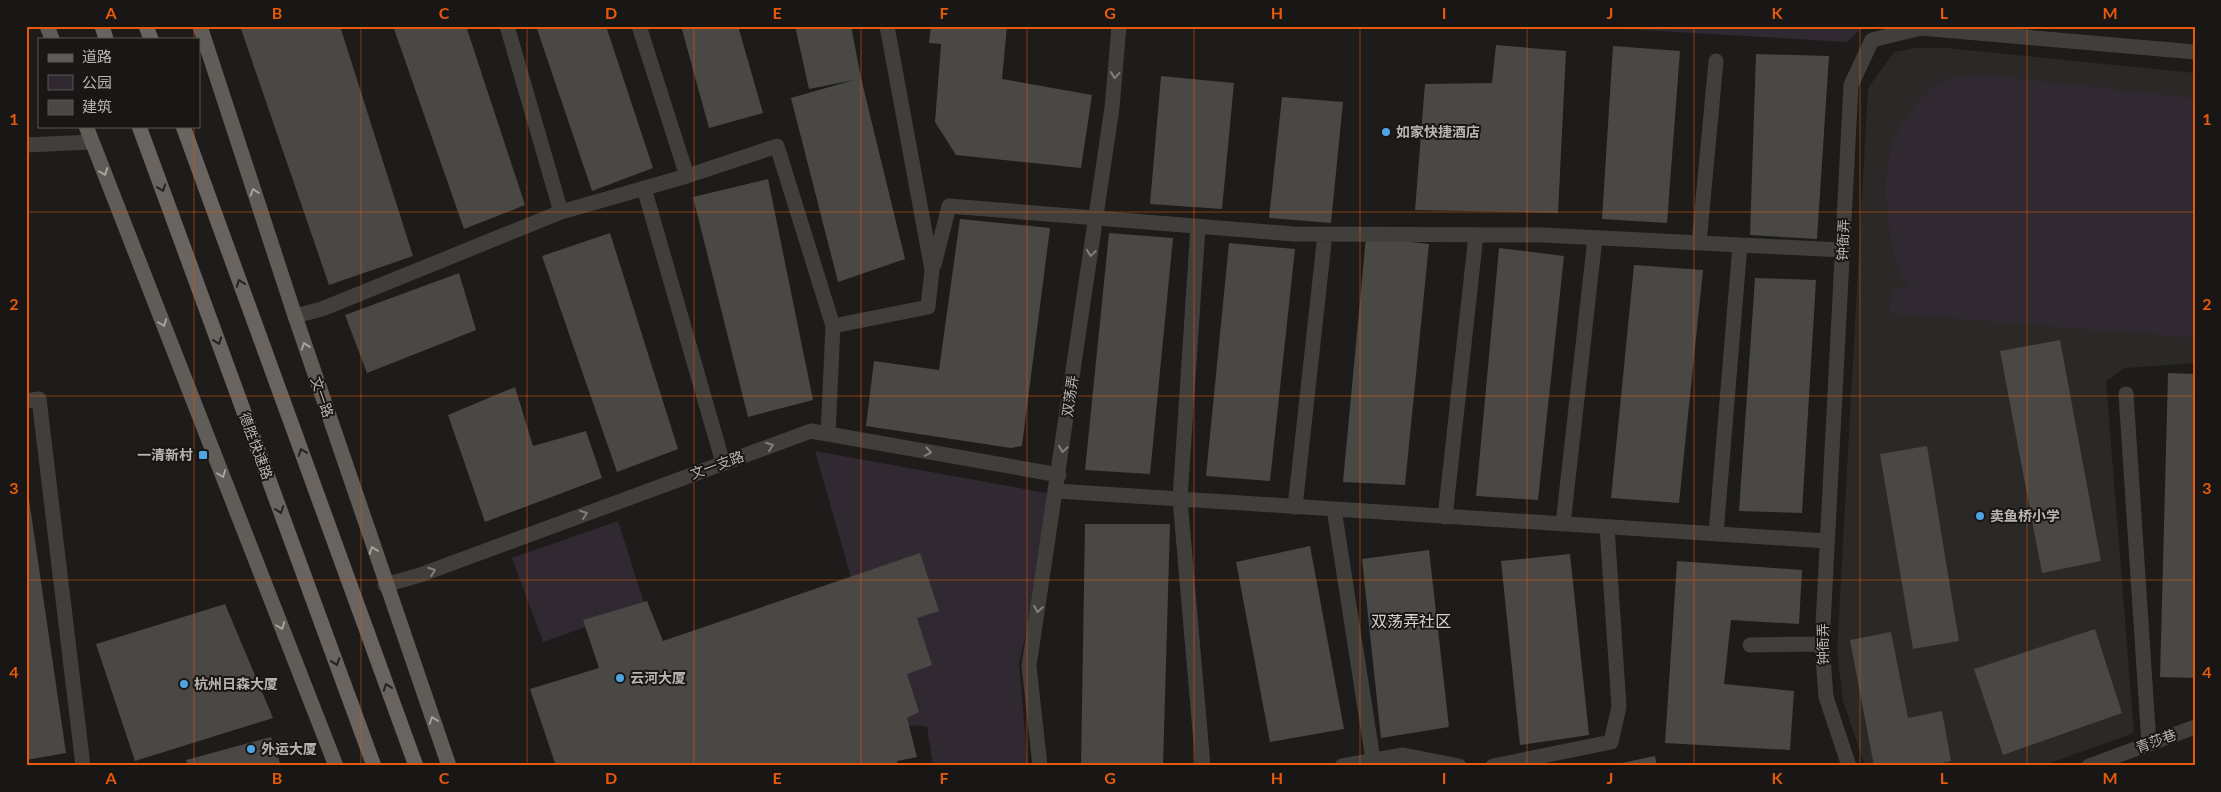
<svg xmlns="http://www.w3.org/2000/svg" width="2221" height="792" viewBox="0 0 2221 792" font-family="Lato,'Noto Sans SC',sans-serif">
  <rect width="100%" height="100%" fill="#1d1c1b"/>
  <path fill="#2a2927" d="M1916 48H1946L2195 73V363L2125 368 2106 381 2134 733 2042 766H1865L1843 701 1837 651 1868 88 1894 52Z"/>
  <path fill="#312931" d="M1572 26H1864L1847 42Z
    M1978 74 2195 98V338L1889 313 1892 289 1909 288C1887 257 1881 184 1891 148 1895 131 1918 99 1932 88 1944 78 1963 76 1978 74Z
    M815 451 1058 495 1019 664 1028 766H933L927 726 893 725Z
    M618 521 645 606 543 642 512 558Z"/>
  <path fill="#494845" d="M240 26H340L413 256 329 285Z
    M393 26H466L525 205 464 229Z
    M536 26H606L653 168 592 191Z
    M681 26H738L763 113 709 128Z
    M795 26H851L861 78 905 259 838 282 791 98 854 80 809 89Z
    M931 26H1007L1002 79 1092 95 1081 168 956 155 935 122 941 44 929 43Z
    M1496 45 1566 51 1558 213 1415 210 1425 84 1492 83Z
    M1613 46 1680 51 1667 223 1602 219Z
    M1756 54 1829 56 1817 239 1750 235Z
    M1161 76 1234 83 1222 209 1150 204Z
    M1282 97 1343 102 1331 223 1269 218Z
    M768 179 813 400 748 417 693 197Z
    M960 219 1050 228 1022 446 1011 448 866 426 874 361 939 370Z
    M610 233 678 449 617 472 542 256Z
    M1109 233 1173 238 1150 474 1085 470Z
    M1366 237 1429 244 1405 485 1343 482Z
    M1229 243 1295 249 1270 481 1206 476Z
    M1499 248 1564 256 1538 500 1476 496Z
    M1634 265 1703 270 1679 503 1611 498Z
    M459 273 476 330 367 373 345 315Z
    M1755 278 1816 280 1802 513 1739 511Z
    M2060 340 2101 561 2042 573 2000 351Z
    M2168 373 2195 374V678L2160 677Z
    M515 387 533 446 586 431 602 478 485 522 448 415Z
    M1927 446 1959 641 1913 649 1880 454Z
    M26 479 66 753 26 760Z
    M1085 524H1170L1163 766H1081Z
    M1310 546 1344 729 1270 742 1236 562Z
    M1429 550 1449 727 1381 738 1362 559Z
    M920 553 939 611 917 618 932 665 907 674 919 712 907 718 917 757 897 761 898 766H556L530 689 599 668 583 620 647 601 663 641Z
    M1570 554 1589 735 1520 745 1501 561Z
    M1677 561 1802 570 1799 624 1731 620 1724 684 1794 691 1790 750 1665 743Z
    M225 604 273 718 135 761 96 644Z
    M2095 629 2122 713 2003 755 1974 669Z
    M1891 632 1908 718 1942 711 1951 761 1930 766H1874L1850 640Z
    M271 737 281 766H188L186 760Z
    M1655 756 1657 766H1612V765Z"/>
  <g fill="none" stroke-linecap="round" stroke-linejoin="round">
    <path stroke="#413f3c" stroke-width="15" d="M507 26 561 212
      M639 26 687 176
      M26 145 92 142
      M644 188 723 463
      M1198 226 1180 499 1203 766
      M1699 243 1716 61
      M934 265 949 206 1294 234 1543 235 1842 250
      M295 316 322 309 561 212 687 176 777 146 833 326 928 307 932 270 887 26
      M2126 394 2149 744
      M26 401 39 399 83 766
      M828 434 833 326
      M1057 491 1827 541
      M1295 507 1325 234
      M1334 509 1374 766
      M1445 517 1476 235
      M1563 524 1595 238
      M1716 534 1740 245
      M1750 645 1822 644
      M1342 766 1403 755 1459 766
      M1493 766 1611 742 1619 707 1607 527
      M1849 766 1826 697 1822 644 1851 85 1872 40 1921 28 2195 52"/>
    <path stroke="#413f3c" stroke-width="15" d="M385 585 420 575 811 431 1059 475
      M1040 766 1029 666 1112 108 1119 26
      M2089 766 2195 727"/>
    <path stroke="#605c58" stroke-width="15" d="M47 26 52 39
      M200 26 295 316 449 766
      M86 126 336 766"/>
    <path stroke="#696460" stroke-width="15" d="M102 26 106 39
      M146 26 151 39
      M139 126 374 766
      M183 126 416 766"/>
  </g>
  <defs><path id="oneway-chevron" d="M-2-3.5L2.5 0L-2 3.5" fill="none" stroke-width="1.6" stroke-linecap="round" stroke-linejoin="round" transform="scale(1.25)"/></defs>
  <g stroke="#847f7b">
    <use href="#oneway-chevron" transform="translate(1115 75) rotate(95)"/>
    <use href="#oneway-chevron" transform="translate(1091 253) rotate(98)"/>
    <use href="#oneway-chevron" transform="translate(770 446) rotate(-20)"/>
    <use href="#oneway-chevron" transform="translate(1063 449) rotate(98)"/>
    <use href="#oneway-chevron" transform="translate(928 452) rotate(10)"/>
    <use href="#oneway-chevron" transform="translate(584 514) rotate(-20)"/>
    <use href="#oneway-chevron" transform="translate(432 571) rotate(-20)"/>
    <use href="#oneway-chevron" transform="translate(1038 609) rotate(99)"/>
  </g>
  <g stroke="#a9a29d">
    <use href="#oneway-chevron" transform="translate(104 172) rotate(69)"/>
    <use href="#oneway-chevron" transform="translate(254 192) rotate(-108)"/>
    <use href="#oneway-chevron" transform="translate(163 323) rotate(69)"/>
    <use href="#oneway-chevron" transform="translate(305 346) rotate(-109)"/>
    <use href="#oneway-chevron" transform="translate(222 474) rotate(69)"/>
    <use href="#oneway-chevron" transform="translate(373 550) rotate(-109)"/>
    <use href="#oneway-chevron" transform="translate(281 626) rotate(69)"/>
    <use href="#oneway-chevron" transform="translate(433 720) rotate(-109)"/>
  </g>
  <g stroke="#242321">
    <use href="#oneway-chevron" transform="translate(162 188) rotate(70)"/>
    <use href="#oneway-chevron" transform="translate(240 283) rotate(-110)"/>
    <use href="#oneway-chevron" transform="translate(218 341) rotate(70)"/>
    <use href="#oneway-chevron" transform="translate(302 452) rotate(-110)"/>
    <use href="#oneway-chevron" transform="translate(280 510) rotate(70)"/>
    <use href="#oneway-chevron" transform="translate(336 662) rotate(70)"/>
    <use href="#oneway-chevron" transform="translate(387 687) rotate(-110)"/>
  </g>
  <path fill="none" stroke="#e8590c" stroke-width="1" stroke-opacity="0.55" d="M194 26V39M361 26V766M527 26V766M694 26V766M861 26V766M1027 26V766M1194 26V766M1360 26V766M1527 26V766M1694 26V766M1860 26V766M2027 26V766M194 126V766M26 212H2195M26 396H2195M26 580H2195"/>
  <g fill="#4da6e3" stroke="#181716" stroke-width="2">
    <circle cx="1386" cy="132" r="5"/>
    <rect x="198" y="450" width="10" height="10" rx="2.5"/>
    <circle cx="1980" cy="516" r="5"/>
    <circle cx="620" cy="678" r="5"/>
    <circle cx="184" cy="684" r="5"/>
    <circle cx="251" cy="749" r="5"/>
  </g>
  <g text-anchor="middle" stroke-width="4" stroke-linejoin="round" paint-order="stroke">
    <g font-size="14" font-weight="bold" fill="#bbb4ae" stroke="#181716" text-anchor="start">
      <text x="1396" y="137">如家快捷酒店</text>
      <text x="193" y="460" text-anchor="end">一清新村</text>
      <text x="1990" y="521">卖鱼桥小学</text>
      <text x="630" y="683">云河大厦</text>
      <text x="194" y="689">杭州日森大厦</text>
      <text x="261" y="754">外运大厦</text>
    </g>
    <g font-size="14" fill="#bbb4ae" stroke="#181716">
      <text transform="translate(1843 240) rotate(-87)" y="5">钟衙弄</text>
      <text transform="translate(1070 396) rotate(-82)" y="5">双荡弄</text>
      <text transform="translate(322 397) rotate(71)" y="5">文一路</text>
      <text transform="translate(256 446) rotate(70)" y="5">德胜快速路</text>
      <text transform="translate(717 465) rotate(-20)" y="5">文一支路</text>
      <text transform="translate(1823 644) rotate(-91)" y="5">钟衙弄</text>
      <text transform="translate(2156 741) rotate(-20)" y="5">青莎巷</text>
    </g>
    <g font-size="16" fill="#d7d3cf" stroke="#181716">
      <text x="1411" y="627">双荡弄社区</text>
    </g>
  </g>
  <rect width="2221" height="792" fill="none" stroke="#181716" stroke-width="55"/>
  <rect x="38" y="38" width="162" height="90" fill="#181716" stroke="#595653"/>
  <rect x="48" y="54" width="25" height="8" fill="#605c58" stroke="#595653"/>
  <text x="82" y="62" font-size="15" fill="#bbb4ae">道路</text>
  <rect x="48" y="75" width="25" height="15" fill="#312931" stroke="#595653"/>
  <text x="82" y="88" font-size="15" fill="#bbb4ae">公园</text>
  <rect x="48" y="100" width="25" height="15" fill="#494845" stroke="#595653"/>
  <text x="82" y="112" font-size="15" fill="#bbb4ae">建筑</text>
  <rect x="28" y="28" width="2166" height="736" fill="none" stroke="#e8590c" stroke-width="2"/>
  <g font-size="16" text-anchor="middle" font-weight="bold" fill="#e8590c">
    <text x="111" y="19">A</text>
    <text x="277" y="19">B</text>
    <text x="444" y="19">C</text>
    <text x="611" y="19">D</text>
    <text x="777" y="19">E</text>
    <text x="944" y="19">F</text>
    <text x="1110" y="19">G</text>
    <text x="1277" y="19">H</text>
    <text x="1444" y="19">I</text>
    <text x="1610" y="19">J</text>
    <text x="1777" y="19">K</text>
    <text x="1944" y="19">L</text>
    <text x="2110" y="19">M</text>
    <text x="14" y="125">1</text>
    <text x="2207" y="125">1</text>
    <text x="14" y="310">2</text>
    <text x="2207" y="310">2</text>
    <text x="14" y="494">3</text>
    <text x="2207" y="494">3</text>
    <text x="14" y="678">4</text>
    <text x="2207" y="678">4</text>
    <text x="111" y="784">A</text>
    <text x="277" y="784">B</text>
    <text x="444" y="784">C</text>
    <text x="611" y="784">D</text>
    <text x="777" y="784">E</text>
    <text x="944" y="784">F</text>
    <text x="1110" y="784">G</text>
    <text x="1277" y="784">H</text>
    <text x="1444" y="784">I</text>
    <text x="1610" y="784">J</text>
    <text x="1777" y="784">K</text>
    <text x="1944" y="784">L</text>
    <text x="2110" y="784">M</text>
  </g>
</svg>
